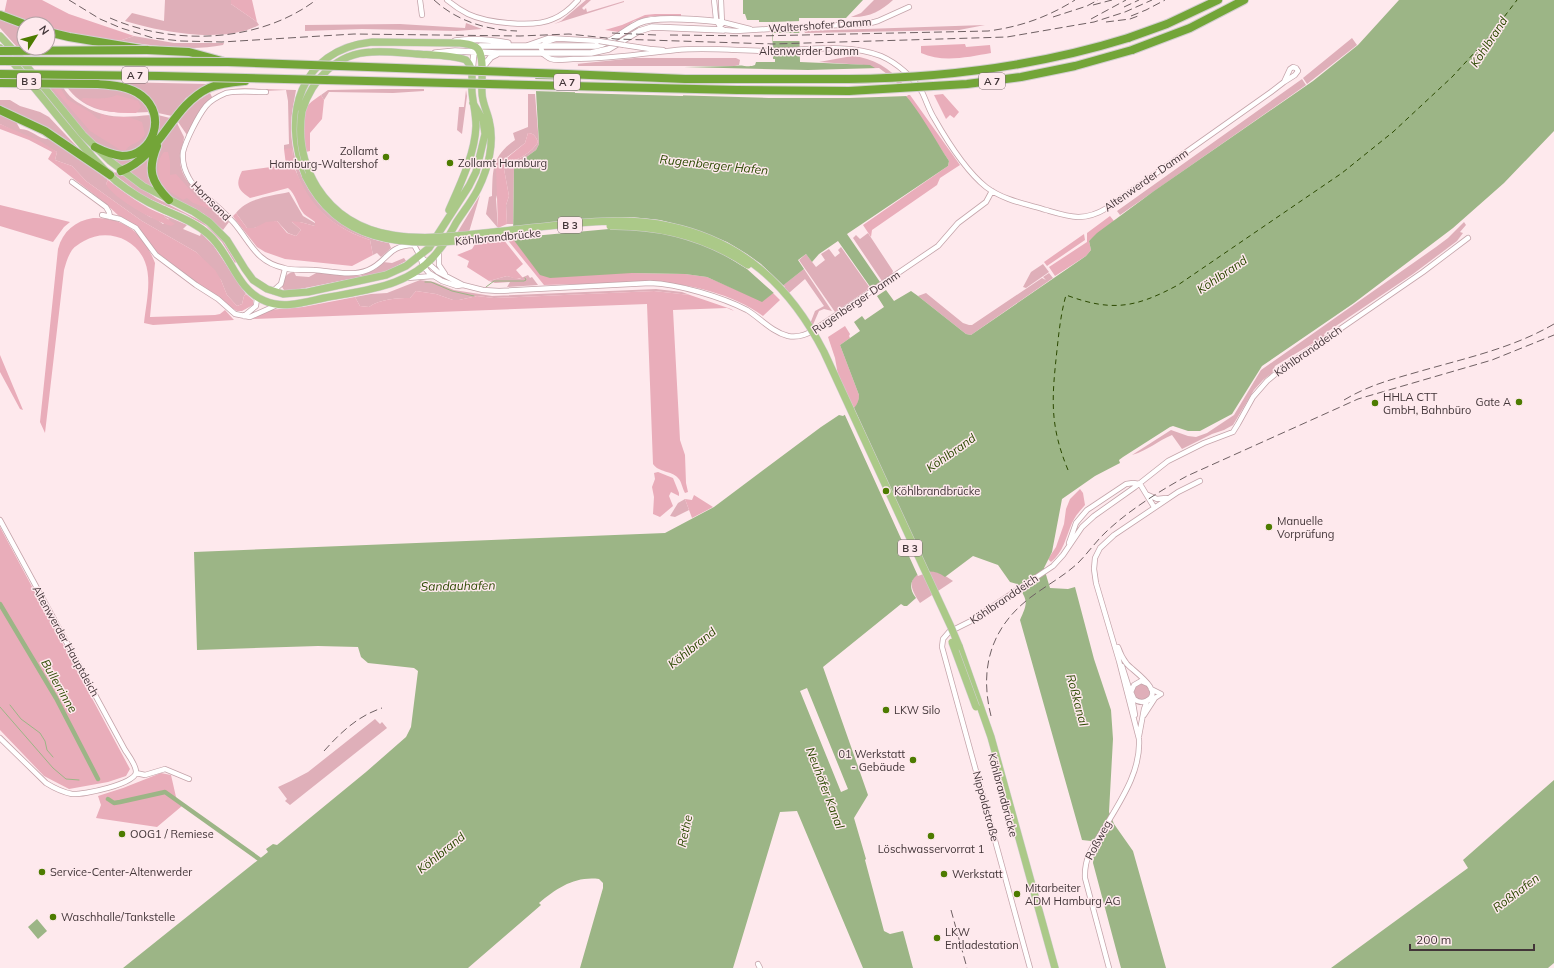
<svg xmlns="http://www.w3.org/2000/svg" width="1554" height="968" viewBox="0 0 1554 968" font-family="Mulish,sans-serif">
  <rect width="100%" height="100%" fill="#fee9ed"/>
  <path fill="#dfafb9" d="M165 0H231V4L257 22 259 25C224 44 161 32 125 21L132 13 164 21Z
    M586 0H591L582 8 584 10 586 8 587 12 624 1V2L554 24 561 21Z
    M874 0H893C881 11 868 18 851 17L861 13Z
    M0 17 24 28V47H17L0 28Z
    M466 23 482 29 457 31 362 29 305 31V25L400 24 465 28Z
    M985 25 959 30 805 33 804 31Z
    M134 36 174 43H224L223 45C189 52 153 45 119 41Z
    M1352 38 1357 45 1307 84 1303 78Z
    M852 56C873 58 890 68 903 84L896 85 890 79 864 65 819 62Z
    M635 58H736L740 60 739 65 735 66H575L576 64Z
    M1302 79 1306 85 1120 215 1117 211Z
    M116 82 208 84 186 98 172 116 158 113C153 92 133 88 116 82Z
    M66 86C95 88 133 83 150 112 117 113 88 116 66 86Z
    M49 87H63C68 96 75 101 84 106 107 120 126 117 151 115 154 126 150 138 142 146 139 149 136 150 131 151 122 153 113 153 105 149 88 140 61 102 49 87Z
    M233 88 296 90C294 102 291 114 291 126 291 185 332 233 389 243L391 248 381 257 377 253 373 255 370 240C327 226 296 196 292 149H284V145L289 144 288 101 286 90 263 91Z
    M382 89H424V91L393 93 329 92 324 100 321 95 328 90Z
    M466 90 467 96 462 134 457 130 459 107H464Z
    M210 93 213 99 187 135 178 122C187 109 197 100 210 93Z
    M528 94H535L539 144 536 150 514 166 513 224H507L506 205 509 196 504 169 507 164C518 159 532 153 538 142 536 137 534 133 528 133L525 143 507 157 496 199 498 228 486 214 489 197 492 196C493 170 491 157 515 140L513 133 528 127Z
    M0 100H10L20 106 40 112 49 117 82 152 0 106Z
    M0 114 15 120 20 129C33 129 38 141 53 139L108 180 106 184 126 202 150 217 155 218 163 224 169 219 165 217 164 215 187 225 183 229 200 236 201 233 213 245 246 294 244 296 242 304 237 306 227 295 221 280 196 252 142 221 86 181 72 166 55 160 57 152 0 124Z
    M158 115 170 118 147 150 123 167 106 155 127 158 156 133 159 126Z
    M177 123 184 137C184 144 179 150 180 158 180 180 195 189 209 202 216 209 223 215 229 222L223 230 204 214 171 197 157 184 154 158 167 134H168Z
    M150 153C146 170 147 178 157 192L126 172Z
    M111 172 120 173 156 198 203 222 223 241 236 262 235 263 222 242 206 226 185 214 143 196Z
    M289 192 303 216 315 223V226L300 222H292L301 230 296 236 288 233 277 221 254 228H247L236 213C247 198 271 196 289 192Z
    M480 195 469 232 457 233Z
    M1464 222 1466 225 1460 232 1463 233 1457 241 1413 274 1324 334 1325 336 1275 366 1272 373 1263 380 1254 390 1233 425 1224 430 1212 434 1182 449 1172 435C1157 441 1149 450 1132 455L1171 430 1188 436 1196 437 1207 433 1234 415 1261 370 1436 247 1448 238Z
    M868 233 893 271 892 274 882 281 853 238 856 235 860 239Z
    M841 247 870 288 835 312 799 260 806 254 816 267 825 260 821 254 829 249 835 257 840 253 838 250Z
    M404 258 406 261 387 271 375 274 295 290H284L282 287C284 279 285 273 294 272L296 276 309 277 318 272 360 276 376 269 383 262 392 263Z
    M1043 264 1049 272 1026 288 1023 287 1031 272Z
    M804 269 832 311 824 309 819 311 812 327 810 324 815 311 824 306 805 279 789 293 782 286Z
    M1049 273 1053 278 971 335 966 334 918 296 926 293 963 323 969 325H972L1042 278 1046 280 1043 277Z
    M528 275 530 278 532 277 538 285 507 287 510 282 495 283 489 281 507 276 519 279Z
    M420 280 434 282 454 290 492 296 656 289 682 292 690 295 654 291 494 298 477 296 459 300H453L436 294 416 291 410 298C398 298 379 299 369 307L360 306 355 297 371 294 387 293Z
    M685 499 689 510 675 517 670 516 678 503Z
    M929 570 941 573 953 581 920 603C909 587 906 576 929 570Z
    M1134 692a8 8 0 1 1 16 0a8 8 0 1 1-16 0Z
    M375 719 380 724 382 722 387 728 290 805 285 801 287 799 278 787 291 781 308 772Z"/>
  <path fill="#e9adba" d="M7 0H42L69 14 134 36 119 41 71 34 48 28V24H32L4 14Z
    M231 0H252L257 22 231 4Z
    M655 14H681V17L651 16 634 21 619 32 605 30 622 25 645 15Z
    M965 44 966 47 990 45 991 53C968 57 943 63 921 53V46Z
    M52 87H60L67 99 90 112 98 119H100L101 114 111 117H129L142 122 145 134C139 145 131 142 126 150L122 151 90 131Z
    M943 94 959 112 954 118 950 115 946 119 934 95Z
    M117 95 138 101 141 107 136 113C115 113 98 112 81 100L83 98C94 98 106 100 117 95Z
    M321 95 324 100 322 119 310 133V151L306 152C304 139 301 123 305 110 307 104 315 99 321 95Z
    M905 95H910L960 165 940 178 937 185 872 230 871 237 863 225 948 166 949 161Z
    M0 124 40 141 57 152 55 160 72 166 86 181 142 221 196 252 215 270 221 280 227 295 237 306 242 304 244 296 246 294 253 300V305L242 311H237L230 307 215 294 204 288 159 254 152 248 139 228 120 217 105 203 48 159 52 152 29 140 0 129Z
    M528 133C534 133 536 137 538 142 532 153 518 159 507 164L504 169 509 196 506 205 507 224 498 228 496 167 525 143Z
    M292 148C293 154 293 158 294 163 294 169 298 175 300 180 314 211 339 230 370 240L373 255 352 266 285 259 265 252 257 247 234 218 233 216 236 213 247 228H254L266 222 277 221 287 233 296 236 301 230 291 221 300 222 315 226V222C312 219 307 217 304 214 297 206 296 194 288 188L250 198C238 190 235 185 242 171L286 165 284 149Z
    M164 152H168L170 161V175L176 174 200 201 207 204 212 208 210 209 193 203 187 198 183 200 163 187C158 176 155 162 164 152Z
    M108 180C126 194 143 207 164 215L165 217 175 224 171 226C156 222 111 197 106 184Z
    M0 205 70 222 64 227 53 242 0 226Z
    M1110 216 1114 221 1089 241 1091 250 1086 256 1055 276 1049 267 1087 242V233Z
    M93 218C125 217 144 234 155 263L150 317 215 315 220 314 225 310 234 320 153 325 144 323C146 304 152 280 145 262 136 238 106 228 84 241 79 244 75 246 72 250 68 256 66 263 64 270L45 433 40 422 58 249C63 231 75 221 93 218Z
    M1084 234 1085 240 1047 266 1044 262Z
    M506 238H513L632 273 685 274 707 277 762 301 773 293 780 300 763 316C733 294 690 284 654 282L544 285Z
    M503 239 523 264 516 270 523 278 516 279 507 276 489 281 467 267 469 261 457 255 472 249 477 241Z
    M416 291 436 294 453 300H459L477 296 494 298 654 291 690 295 731 309 734 311 727 308 673 310 680 440 685 455 686 483 688 492 685 493C682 488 682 482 678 478 671 470 659 473 653 464L647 304 252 319 268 310 303 307 355 297 360 306 369 307C379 299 398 298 410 298Z
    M845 326 850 334 849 336 850 338 840 345 859 395C859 402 857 406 852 410L838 375 835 358 828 337Z
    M0 355 23 410 20 409 0 372Z
    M658 472 673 478 679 493V496L671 492 669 496 673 506 660 517 653 514 654 497 652 487 655 479 654 473Z
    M1080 489 1083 493 1085 505C1080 511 1075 516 1072 523 1066 537 1063 553 1051 562L1048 559 1056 547 1064 524 1066 509 1070 499Z
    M694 495 713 507 692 518 685 499 692 500Z
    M0 527 130 769 126 776 108 782 69 789 44 776 0 730Z
    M161 773 171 775 176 797 182 806 157 827 96 818 101 805 98 796 123 788Z"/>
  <path fill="#9cb586" d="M743 0H863L846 18H799L800 62 870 65C907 85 927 127 949 161L948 166 847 234 880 282 871 288 838 241 819 254 812 262 806 254 798 260 804 269 762 302 707 277 685 274 632 273 550 278 540 275 513 239 514 166 536 150 539 144 535 74 545 65 576 64 575 66V93L683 96 685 67 735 66C742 64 748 68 755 65L756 62H775V59H773L772 22H759V20H747L745 14H743Z
    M1399 0H1554V131L1504 183 1453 228 1354 303 1262 366 1232 414 1200 431H1188L1173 426 1170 427 1123 457 1119 460 1120 463 1095 476 1062 499 1052 552 1044 568 1050 588 1068 589 1075 587 1094 659 1111 710 1113 739 1109 812 1114 824 1133 851 1166 968H1121L1093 863 1094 852 1091 841 1082 840 1020 620C1028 602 1028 601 1017 584L1010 582 998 565 973 556 945 577C927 563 900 578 916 598L907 606H904L901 604 823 667 868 795 854 818 866 859 865 860 884 931 890 934 903 931 913 968H863L797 811 780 812 733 968H580L603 888V883L599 879C575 876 557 888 539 903L541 905 468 968H123L268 852 266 849 273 844 277 845 366 772 406 737 411 727 418 671 414 668 368 663 361 657 358 647 318 646 197 650 194 552 665 533 714 507 821 427 839 415 843 416C852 410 859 406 859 395L840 345 860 331 854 322 862 316 865 320 884 307 877 296 886 290 894 301 911 291 918 296 966 334 971 335 1086 256 1091 250 1089 241 1097 233 1154 191 1313 81 1358 45Z
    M1554 780V963L1548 968H1331L1468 868 1463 860Z
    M37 919 47 931 38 939 28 927Z"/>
  <path fill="#fee9ed" d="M801 21V31L773 32 772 22Z
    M773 33H801L802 41H773Z
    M543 63 578 64 577 79 533 77V73L535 69 539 68Z
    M683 67 808 70 879 68 891 77 712 83 849 84 896 82 908 96 849 98H769L533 91V79L577 80V91L681 94Z
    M630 217 660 220 687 227 727 242 747 254 761 264 785 287 775 294 747 269 718 251 688 239 661 233 620 228 511 238V227L590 219Z
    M853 406 929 572 918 576 844 413Z
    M807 688 848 789 841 792 800 691Z"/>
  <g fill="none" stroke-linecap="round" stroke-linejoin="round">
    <path stroke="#9cb586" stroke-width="1" d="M425 282H431L452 291 474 296
      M486 287 494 281H524L526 280 525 278
      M10 705 21 719 40 733 45 741 47 750 53 757
      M0 707 53 768 66 779 79 780"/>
    <path stroke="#9cb586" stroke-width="4.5" d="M0 604 56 698 98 779
      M108 799 114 803 120 802 165 792 259 859"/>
    <path stroke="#2b4900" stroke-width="1" stroke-dasharray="5 4" stroke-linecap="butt" d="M1068 470C1049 424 1052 397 1057 350 1059 331 1061 313 1066 295 1112 312 1135 308 1178 285L1342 173 1393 132 1452 77 1488 38 1517 0"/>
    <g stroke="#c4a4aa" stroke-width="6">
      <path id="minor" d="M420 0 422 15
        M447 0C453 5 460 10 468 14 487 23 534 28 553 19 563 15 571 8 578 0
        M714 0 716 19 720 27 723 30 736 31 817 26 867 24 878 21 909 7
        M721 0 722 24
        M722 22 750 29
        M555 39 546 42 541 48 543 54C545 55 548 58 551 59 557 61 567 59 573 59 608 59 641 54 676 50 708 47 740 51 772 51 807 50 849 43 881 56 897 63 913 77 922 92 926 100 929 110 934 118 946 139 967 172 986 187 1003 200 1026 204 1046 210 1070 217 1084 222 1107 208L1271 92 1284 82 1290 69 1293 67 1296 68 1298 71 1295 75 1284 82
        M528 45 548 38 599 41
        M624 45 650 49 663 50
        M266 92C253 92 239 90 226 93 219 96 211 100 206 106 198 116 186 140 183 152 182 161 185 171 189 178 193 186 199 190 205 196 215 204 225 213 234 223 251 243 256 262 284 268 293 271 304 269 314 270 331 271 351 277 368 270 388 262 387 245 414 245L420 256 423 266 429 273 442 281 457 286 463 285 483 290 499 291 650 283C678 284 722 297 747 310 760 318 772 332 788 336 798 338 806 335 814 330L938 246 958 223 986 202 992 191
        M72 182 106 207 109 212 110 217
        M102 215 120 219 136 228 156 255 196 285 218 299 235 314 250 317 277 305
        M439 251V265L445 274
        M420 256 438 272 463 285
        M407 278 433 276
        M273 291 281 284 285 269
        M244 316 256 306 257 298
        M1140 484 1154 507
        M1148 495 1157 499 1166 498
        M0 520 125 750C129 756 136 765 136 772 136 784 83 795 72 794 62 792 54 788 46 783L0 738
        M1069 543 1076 523 1087 510 1126 484 1133 483 1140 484
        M1118 647C1120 653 1123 659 1127 664 1133 671 1166 692 1146 701 1142 703 1138 702 1134 699L1131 692 1134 685 1141 681 1148 684
        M1122 666 1130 691
        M1132 697 1135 715
        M1148 700 1155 698 1161 694 1151 689
        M1144 715 1155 698
        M1139 736 1144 709 1147 701
        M136 773 145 775 165 769 189 779
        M758 964 760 968
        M1030 968 942 647 943 639 949 632 971 621 1053 566 1063 555 1082 527 1094 516 1135 487 1168 461 1204 443 1233 432 1238 424 1253 397 1267 381 1279 371 1423 272 1468 238
        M1109 968 1085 878C1084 856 1094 845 1105 827 1121 800 1141 771 1139 739L1119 661 1096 583 1094 569 1095 558 1100 548 1114 535 1178 492 1200 481"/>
    </g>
    <g stroke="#c4a4aa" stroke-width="7">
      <path id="tertiary" d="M455 41C472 38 492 40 508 43
        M435 53 455 51 497 53H591L609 49 639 31 652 27 723 30
        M482 68 491 57 497 54
        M472 72 474 52 480 46H595C612 43 624 30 639 23 656 15 703 20 722 22"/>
    </g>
    <g stroke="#d2cfcf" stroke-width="8">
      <path id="primary" d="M0 36 16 53 83 135 110 161 143 186 194 212 209 222 227 240 245 269 253 280 267 289 283 294 308 292 386 275 406 266 429 248 469 186 476 172 485 134 483 120 473 103
        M0 48C32 82 59 121 91 155 99 164 107 173 116 181 130 192 144 201 160 208 177 216 195 222 209 235 231 254 236 290 265 301 283 309 305 302 324 298 365 290 412 287 439 250 446 242 451 232 456 223 463 212 472 201 478 189 488 169 495 143 489 120 487 111 482 102 482 93 481 82 485 58 478 49 474 44 466 44 460 43L372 42C299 50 281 116 306 177
        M302 111C312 79 337 53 372 52 387 51 402 53 417 54 431 55 453 55 466 60 475 69 471 80 472 92 473 103 476 114 476 126 475 154 460 185 449 210
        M959 646 991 737 1055 968"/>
    </g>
    <g stroke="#d2cfcf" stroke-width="10">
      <path id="motorway" d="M0 15 24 24
        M48 32 69 37 147 50 189 52 222 61
        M1128 38 1167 24 1218 0
        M1132 50 1190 28 1244 0
        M566 74 685 79H848
        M0 110 45 131 110 175
        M157 146C147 170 151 182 169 200
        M95 147C103 151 113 155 122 156 154 156 167 115 142 96 129 86 112 85 97 84
        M121 171C161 156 171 106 209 88 220 83 233 82 245 81"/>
    </g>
    <use href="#minor" stroke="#fff" stroke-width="4.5"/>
    <use href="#tertiary" stroke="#fff" stroke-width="5.5"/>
    <use href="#primary" stroke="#abc988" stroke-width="7"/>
    <use href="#motorway" stroke="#73a538" stroke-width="8"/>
    <path stroke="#6f6063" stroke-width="1" stroke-dasharray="8 4" stroke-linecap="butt" d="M69 0 100 19 121 28 153 38 181 41 222 42 354 34 520 36 569 34 616 39 773 44 1007 37 1094 22 1125 12 1152 0
      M434 0C457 21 486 30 517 31
      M1093 5 1112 0
      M1124 7 1139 0
      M1131 16 1146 10 1165 0
      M1053 17 1087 6 1098 0
      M110 18C174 46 259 43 316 0
      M1091 19 1126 0
      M1106 22 1130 19 1138 16
      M612 33 656 35
      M670 35 757 36 988 31C1020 27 1048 17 1075 0
      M1344 400C1369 385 1393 379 1421 371 1466 358 1513 348 1554 324
      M991 716C979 668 991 627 1031 597 1047 585 1064 576 1078 563 1088 553 1096 541 1107 531 1128 511 1161 490 1187 476L1358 399 1492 360 1554 335
      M324 751C341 732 358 716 382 708
      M951 910 967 968"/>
    <g stroke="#c4a4aa" stroke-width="6" stroke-linecap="butt">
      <path id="minor-bridge" d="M599 41 624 45"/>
    </g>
    <g stroke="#d2cfcf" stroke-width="8" stroke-linecap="butt">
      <path id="primary-bridge" d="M302 111C298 137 303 164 317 187 357 250 431 239 494 232 549 227 615 214 668 226 742 241 790 286 824 352L951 627 959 646
        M306 177C338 242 402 247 466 240
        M610 226C660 225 706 237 748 265
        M952 642 976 707"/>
    </g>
    <g stroke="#d2cfcf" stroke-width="10" stroke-linecap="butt">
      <path id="motorway-bridge" d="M0 51 147 50
        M0 61 228 62 566 74
        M0 74 159 76 737 90 849 91 967 84 1021 77 1075 66 1132 50
        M848 79C943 78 1038 66 1128 38
        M0 83 97 84"/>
    </g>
    <use href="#minor-bridge" stroke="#fff" stroke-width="4.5"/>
    <use href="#primary-bridge" stroke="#abc988" stroke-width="7"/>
    <use href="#motorway-bridge" stroke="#73a538" stroke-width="8"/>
  </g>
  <g fill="#4d7b00" stroke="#fee9ed" stroke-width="1.5">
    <circle cx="386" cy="157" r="4"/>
    <circle cx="450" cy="163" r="4"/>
    <circle cx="1519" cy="402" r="4"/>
    <circle cx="1375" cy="403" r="4"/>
    <circle cx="886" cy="491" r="4"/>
    <circle cx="1269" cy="527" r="4"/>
    <circle cx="886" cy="710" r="4"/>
    <circle cx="913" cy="760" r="4"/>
    <circle cx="122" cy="834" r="4"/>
    <circle cx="931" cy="836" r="4"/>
    <circle cx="42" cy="872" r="4"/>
    <circle cx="944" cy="874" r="4"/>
    <circle cx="1017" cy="894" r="4"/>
    <circle cx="53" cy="917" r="4"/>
    <circle cx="937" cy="938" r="4"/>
  </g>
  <g text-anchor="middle" stroke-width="3" stroke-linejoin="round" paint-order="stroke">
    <g fill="#fee9ed" stroke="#7a6b6e" stroke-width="1">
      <rect x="122" y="67" width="26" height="16" rx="3"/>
      <rect x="17" y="73" width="24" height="16" rx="3"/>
      <rect x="979" y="73" width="26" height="16" rx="3"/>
      <rect x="554" y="74" width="26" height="16" rx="3"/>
      <rect x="558" y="217" width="24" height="16" rx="3"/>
      <rect x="898" y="540" width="24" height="16" rx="3"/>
    </g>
    <g font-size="10" font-weight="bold" fill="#423538">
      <text x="135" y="79">A 7</text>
      <text x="29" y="85">B 3</text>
      <text x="992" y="85">A 7</text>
      <text x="567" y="86">A 7</text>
      <text x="570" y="229">B 3</text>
      <text x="910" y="552">B 3</text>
    </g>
    <g font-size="11" fill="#423538" stroke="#fee9ed">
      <text transform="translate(820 25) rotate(-4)" y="4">Waltershofer Damm</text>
      <text x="809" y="55">Altenwerder Damm</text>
      <text transform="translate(1146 180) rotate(-35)" y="4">Altenwerder Damm</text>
      <text transform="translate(211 201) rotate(45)" y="4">Hornsand</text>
      <text transform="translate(498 237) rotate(-6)" y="4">Köhlbrandbrücke</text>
      <text transform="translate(856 302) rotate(-34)" y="4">Rugenberger Damm</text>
      <text transform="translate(1308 351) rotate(-35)" y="4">Köhlbranddeich</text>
      <text transform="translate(1004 599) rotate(-34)" y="4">Köhlbranddeich</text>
      <text transform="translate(66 641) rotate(61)" y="4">Altenwerder Hauptdeich</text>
      <text transform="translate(1003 795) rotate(75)" y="4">Köhlbrandbrücke</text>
      <text transform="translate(986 806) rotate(75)" y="4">Nippoldstraße</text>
      <text transform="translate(1098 840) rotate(-62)" y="4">Roßweg</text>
    </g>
    <g font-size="11" fill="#423538" stroke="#fee9ed" text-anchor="start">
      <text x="378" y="155" text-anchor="end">Zollamt<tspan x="378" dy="13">Hamburg-Waltershof</tspan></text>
      <text x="458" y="167">Zollamt Hamburg</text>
      <text x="1383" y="401">HHLA CTT<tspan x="1383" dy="13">GmbH, Bahnbüro</tspan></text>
      <text x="1511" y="406" text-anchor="end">Gate A</text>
      <text x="894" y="495">Köhlbrandbrücke</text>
      <text x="1277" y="525">Manuelle<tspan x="1277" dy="13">Vorprüfung</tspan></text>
      <text x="894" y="714">LKW Silo</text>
      <text x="905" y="758" text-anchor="end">01 Werkstatt<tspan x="905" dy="13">- Gebäude</tspan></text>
      <text x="130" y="838">OOG1 / Remiese</text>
      <text x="931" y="853" text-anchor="middle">Löschwasservorrat 1</text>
      <text x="50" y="876">Service-Center-Altenwerder</text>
      <text x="952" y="878">Werkstatt</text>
      <text x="1025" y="892">Mitarbeiter<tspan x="1025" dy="13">ADM Hamburg AG</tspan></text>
      <text x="61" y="921">Waschhalle/Tankstelle</text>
      <text x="945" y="936">LKW<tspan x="945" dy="13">Entladestation</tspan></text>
    </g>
    <g font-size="12" font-style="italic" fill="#2b4900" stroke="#fee9ed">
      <text transform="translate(1489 42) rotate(-57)" y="4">Köhlbrand</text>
      <text transform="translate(714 165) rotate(6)" y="4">Rugenberger Hafen</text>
      <text transform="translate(1222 275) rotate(-34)" y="4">Köhlbrand</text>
      <text transform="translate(951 453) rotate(-35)" y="4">Köhlbrand</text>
      <text transform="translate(458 586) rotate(-1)" y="4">Sandauhafen</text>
      <text transform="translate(692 648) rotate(-39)" y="4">Köhlbrand</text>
      <text transform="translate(59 686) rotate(60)" y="4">Bullerrinne</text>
      <text transform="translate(1077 700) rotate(75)" y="4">Roßkanal</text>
      <text transform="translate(825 788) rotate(69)" y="4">Neuhöfer Kanal</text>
      <text transform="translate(685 831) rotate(-78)" y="4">Rethe</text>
      <text transform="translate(441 853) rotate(-39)" y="4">Köhlbrand</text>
      <text transform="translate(1516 893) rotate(-37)" y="4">Roßhafen</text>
    </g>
  </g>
  <g transform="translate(36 36) rotate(54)"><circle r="19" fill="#fee9ed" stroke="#b3a1a5"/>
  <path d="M0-3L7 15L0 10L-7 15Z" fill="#4d7b00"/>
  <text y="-6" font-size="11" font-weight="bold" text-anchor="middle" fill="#423538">N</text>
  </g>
  <path d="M1410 944v6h124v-6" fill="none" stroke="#423538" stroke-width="2"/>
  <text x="1416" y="944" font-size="12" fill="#423538" stroke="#fee9ed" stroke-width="3" paint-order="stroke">200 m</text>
</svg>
